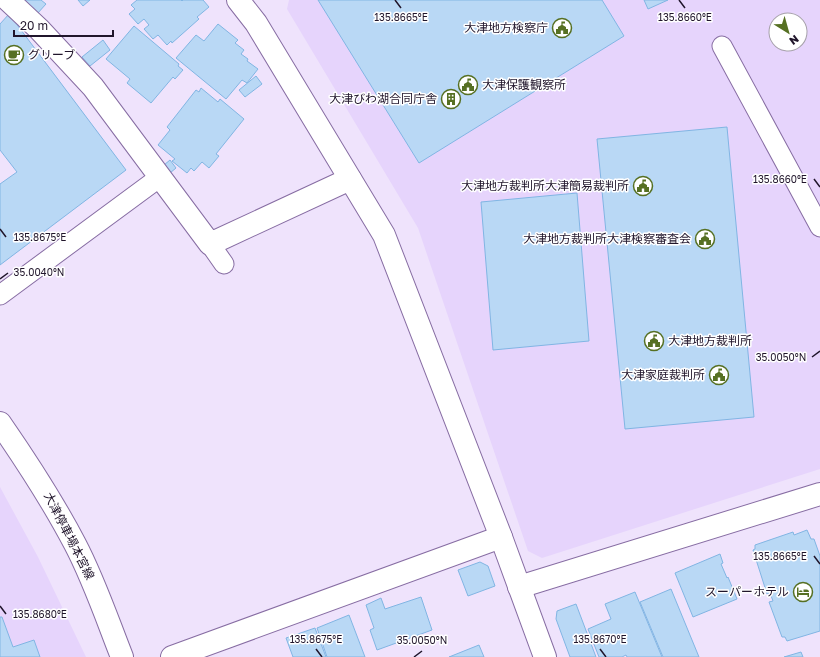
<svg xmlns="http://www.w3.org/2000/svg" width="820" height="657" viewBox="0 0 820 657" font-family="'Golos Text','Noto Sans JP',sans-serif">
  <rect width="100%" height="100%" fill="#efe3fc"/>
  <path fill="#e6d4fc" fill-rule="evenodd" d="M289 0H820V469L542 558 528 551 418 228 287 9ZM776 20H800V44H776Z
    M0 487 38 557 86 657H0Z"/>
  <path fill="#b9d8f5" stroke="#81b5e3" d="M23 0H41L46 4 37 14Z
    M78 0H90L83 6Z
    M137 0H181L182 1 183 0H203L209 7 197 17 199 19 172 43 171 41 167 45 158 35 153 39 144 29 149 25 144 19 138 24 129 14 135 9 131 5Z
    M318 0H602L624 36 419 163Z
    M644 0H668L648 9Z
    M9 14 126 170 0 265V184L17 172 0 150V24Z
    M218 24 238 40 235 43 244 50 241 54 248 59 247 61 258 69 247 83 242 80 226 99 176 58 196 35 204 41Z
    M134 26 179 64 178 66 183 70 175 79 173 77 151 103 127 83 130 79 106 59Z
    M103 40 110 50 90 66 82 57Z
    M256 76 262 84 245 97 239 90Z
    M201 88 218 102 220 99 244 119 216 154 219 156 209 168 202 162 194 171 191 168 187 173 172 161 175 159 158 145 170 130 167 127 196 90 199 92Z
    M727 127 754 417 625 429 597 139Z
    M170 160 176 168 170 173 164 165Z
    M577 193 589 341 493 350 481 202Z
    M807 530 811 539H814L820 556V631L787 641 785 637H782L769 602 773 601 770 593 767 594 753 550 755 549V545L793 532 794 535Z
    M720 554 723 563 721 564 727 578 728 577 737 599 693 617 675 573Z
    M480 562 488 566 495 586 468 596 458 570Z
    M671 589 699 657H663L640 602Z
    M635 592 662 657H627L626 655 622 657H599L588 629 611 619 605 604Z
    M421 597 432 630 377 650 370 630 374 628 366 605 381 598 385 609Z
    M576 604 596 657H570L556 619 557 611Z
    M349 615 365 657H327L317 628Z
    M0 617H2L13 647 34 640 40 657H0Z
    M315 628 326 657H293L286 638Z
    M479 645 484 657H449Z
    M801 652 803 657H784Z"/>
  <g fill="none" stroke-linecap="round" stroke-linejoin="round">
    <g stroke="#876da3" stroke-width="21">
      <path id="service" d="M722 46 820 227
        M210 244 224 264
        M0 295 160 177"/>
    </g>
    <g stroke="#876da3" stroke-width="24">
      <path id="minor" d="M8 0 39 29 93 87 210 244 350 179
        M519 587 820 494
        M172 657 501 537"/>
    </g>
    <g stroke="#876da3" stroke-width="24">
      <path id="tertiary" d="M238 0 256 23 384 235 501 537 545 657"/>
    </g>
    <g stroke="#876da3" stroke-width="24">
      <path id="secondary" d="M0 423C27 462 53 502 75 544 94 580 107 619 122 657"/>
    </g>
    <use href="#service" stroke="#fff" stroke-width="19"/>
    <use href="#minor" stroke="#fff" stroke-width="22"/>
    <use href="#tertiary" stroke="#fff" stroke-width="22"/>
    <use href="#secondary" stroke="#fff" stroke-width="22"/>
  </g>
  <path fill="none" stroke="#20152b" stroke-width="1.5" d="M395 0 401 8M679 0 685 8M814 179 820 187M0 229 6 237M0 279 8 273M812 357 820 351M814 556 820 564M0 606 6 614M316 649 322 657M600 649 606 657M414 657 422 651"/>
  <defs>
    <g id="civic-ring" transform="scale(1)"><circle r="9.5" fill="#fff" stroke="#567023" stroke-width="1.5"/><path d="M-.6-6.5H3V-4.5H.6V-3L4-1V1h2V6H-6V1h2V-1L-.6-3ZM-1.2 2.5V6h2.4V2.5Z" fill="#567023"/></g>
    <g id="cafe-ring" transform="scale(1)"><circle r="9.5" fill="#fff" stroke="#567023" stroke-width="1.5"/><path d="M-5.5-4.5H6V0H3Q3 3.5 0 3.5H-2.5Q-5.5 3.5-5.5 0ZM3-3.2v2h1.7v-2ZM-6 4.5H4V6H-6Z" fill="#567023"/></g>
    <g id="building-ring" transform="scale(1)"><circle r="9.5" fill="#fff" stroke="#567023" stroke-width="1.5"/><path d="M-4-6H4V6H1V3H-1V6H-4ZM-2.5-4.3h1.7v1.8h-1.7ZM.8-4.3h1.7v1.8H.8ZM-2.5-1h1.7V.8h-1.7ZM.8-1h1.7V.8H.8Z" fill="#567023"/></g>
    <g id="hotel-ring" transform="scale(1)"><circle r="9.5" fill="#fff" stroke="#567023" stroke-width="1.5"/><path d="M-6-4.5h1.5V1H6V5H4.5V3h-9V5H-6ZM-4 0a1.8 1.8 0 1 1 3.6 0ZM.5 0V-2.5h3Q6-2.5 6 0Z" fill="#567023"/></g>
  </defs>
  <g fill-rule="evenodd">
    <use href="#civic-ring" x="562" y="28"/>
    <use href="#cafe-ring" x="14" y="55"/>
    <use href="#civic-ring" x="468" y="85"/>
    <use href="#building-ring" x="451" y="99"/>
    <use href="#civic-ring" x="643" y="186"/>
    <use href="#civic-ring" x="705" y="239"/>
    <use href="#civic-ring" x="654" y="341"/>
    <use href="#civic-ring" x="719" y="375"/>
    <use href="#hotel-ring" x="803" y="592"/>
  </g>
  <g text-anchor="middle" stroke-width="3" stroke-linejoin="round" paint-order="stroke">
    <g font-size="12" fill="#20152b" stroke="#fff" text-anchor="end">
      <text x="548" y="32">大津地方検察庁</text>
      <text x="28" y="59" text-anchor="start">グリーブ</text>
      <text x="482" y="89" text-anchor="start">大津保護観察所</text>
      <text x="437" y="103">大津びわ湖合同庁舎</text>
      <text x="629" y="190">大津地方裁判所大津簡易裁判所</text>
      <text x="691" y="243">大津地方裁判所大津検察審査会</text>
      <text x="668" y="345" text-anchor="start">大津地方裁判所</text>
      <text x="705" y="379">大津家庭裁判所</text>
      <text x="789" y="596">スーパーホテル</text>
    </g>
    <g font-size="12" fill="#20152b" stroke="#fff">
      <text transform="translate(69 536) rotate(63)" y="4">大津停車場本宮線</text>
    </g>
  </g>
  <g font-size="10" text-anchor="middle" fill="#20152b" stroke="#fff" stroke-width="3" stroke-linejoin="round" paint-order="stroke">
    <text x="401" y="21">135.8665°E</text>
    <text x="685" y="21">135.8660°E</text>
    <text x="780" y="183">135.8660°E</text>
    <text x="40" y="241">135.8675°E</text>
    <text x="39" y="276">35.0040°N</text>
    <text x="781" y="361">35.0050°N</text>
    <text x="780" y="560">135.8665°E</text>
    <text x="40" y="618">135.8680°E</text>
    <text x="316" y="643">135.8675°E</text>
    <text x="600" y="643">135.8670°E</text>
    <text x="422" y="644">35.0050°N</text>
  </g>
  <g transform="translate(788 32) rotate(143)"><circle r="19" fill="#ffffff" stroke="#a6a1aa"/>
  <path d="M0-3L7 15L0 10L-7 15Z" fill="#567023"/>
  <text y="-6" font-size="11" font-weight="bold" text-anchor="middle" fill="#20152b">N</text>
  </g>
  <path d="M14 30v6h99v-6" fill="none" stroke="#20152b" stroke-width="2"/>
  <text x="20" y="30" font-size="12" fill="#20152b" stroke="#ffffff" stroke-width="3" paint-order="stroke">20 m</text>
</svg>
